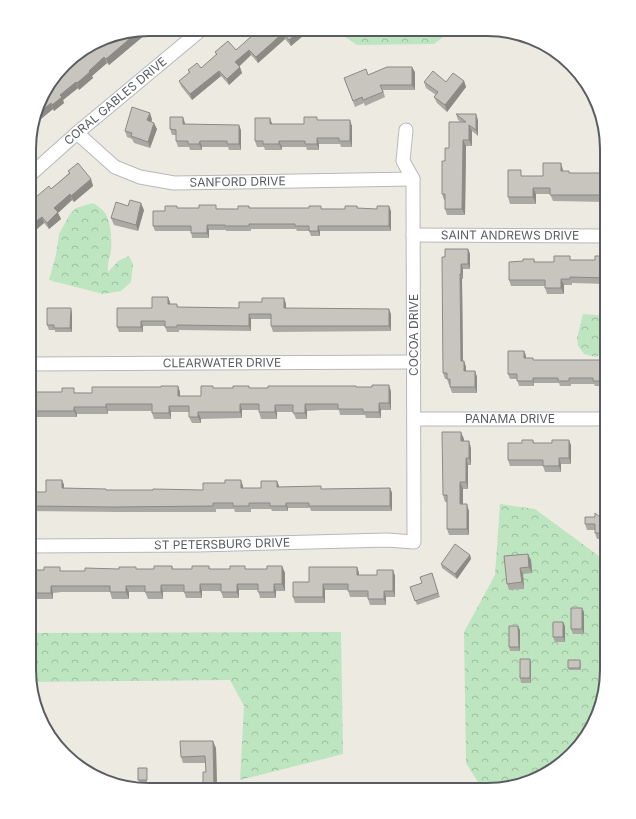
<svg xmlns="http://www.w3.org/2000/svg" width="636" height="819" viewBox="0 0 636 819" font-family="Inter,sans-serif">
  <defs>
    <pattern id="forest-crowns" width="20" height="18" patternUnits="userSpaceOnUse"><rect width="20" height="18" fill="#bde5c0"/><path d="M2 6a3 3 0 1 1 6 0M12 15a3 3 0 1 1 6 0" fill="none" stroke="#9dbd9f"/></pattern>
  </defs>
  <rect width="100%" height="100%" fill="#edebe1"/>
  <path fill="url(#forest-crowns)" d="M343 30H443L447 34 434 44 357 45 345 37Z
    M93 203C98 206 102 209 105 213 111 222 112 240 111 250 110 260 107 261 108 272L118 261 129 256 133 264 131 282 121 291 103 294 49 280 56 255 59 234 70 214 76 208Z
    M583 314 607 316V353L595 357 584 354 578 346 577 338Z
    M500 504 535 509 607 562V678L587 737 540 778 483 790 466 763 464 632 495 575Z
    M341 632 343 754 240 780 244 706 230 680 32 682 29 670V633Z"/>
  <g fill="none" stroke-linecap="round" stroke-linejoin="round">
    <g stroke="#b6b8be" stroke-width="15">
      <g id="minor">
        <path id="s1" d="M77 133 115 167 140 177 174 183 413 179"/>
        <path id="s2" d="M30 175 77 133 202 29"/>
        <path id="s3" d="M413 235 607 236"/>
        <path id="s4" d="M30 364 414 362"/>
        <path id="s5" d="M414 419H607"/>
        <path id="s6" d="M29 546 198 545 387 540 414 542 413 179 403 161 406 130"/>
      </g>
    </g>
    <use href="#minor" stroke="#fff" stroke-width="13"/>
  </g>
  <path fill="#aba9a3" d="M275 29H310V30L291 46 285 39 258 63 251 55 239 67 242 73 229 85 221 76 192 100 181 86 179 81 189 73 188 70 201 68 216 55 215 52 236 50 253 35 252 32 270 33Z
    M144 30 146 34 109 65 107 63 92 76 93 78 79 90 78 88 63 100 64 103 54 111 53 109 36 123V125L31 131 45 89 110 35Z
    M415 72V90H383L385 97 365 106 364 103 355 107 344 78 368 75Z
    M464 81 466 87 447 112 437 103 434 97 436 95 426 88 424 82H446Z
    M456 114 478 120V136L472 131V146H466L465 215H447L445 209V200H444L442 194 445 161 449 148 461 122 458 120Z
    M270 118 272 124H304L318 120 352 126V147H341L340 144H319V150H307L306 147H282V150H265L264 147H257L255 141Z
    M152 119 151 122 157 129 150 148 134 143 132 139 127 137 125 131Z
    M185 123V124L241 130V150H229L228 147H202V150H190L189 147H178L176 141V135H172L170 129Z
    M563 170V171L569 173H607V202L553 201 550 194H536V204H510L508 197 523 176H543Z
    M68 171 91 179 93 186 74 202 72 200 58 213 61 219 49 229 44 223 30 235 32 236 34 243 30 246V202L51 189 69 173Z
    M249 206 250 208 345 209 357 206 358 208 391 211V231H320V236H311L309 231H297L296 229H251V231H226V230H209V238H192L191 231H155L153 226 165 211 178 208 238 209Z
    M144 210 138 231 114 225 111 218Z
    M468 249 470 254V269H463V279H462L463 361H464L466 367V371H475L477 377V393H452L450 387V385H449L447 379H445L443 373 445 257Z
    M606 256 607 259V284L572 283V285H564V294H547L545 288V286H511L509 280 523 261 534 259 535 262H554L571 260H595Z
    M284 298 286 304V308L391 314V331L273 332 271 326V319H251V331L179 330V332H167L165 326H143V332H119L117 327 152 308 170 302V304L179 307 239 308 262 302Z
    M72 313V332H55V330H49L47 325Z
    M524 351 526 356V358L533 360H607V386H595L594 384H571V386H560L559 383H534V386H519L517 379H510L508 374Z
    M389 385 391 392V410H381V418H366L365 415H340L339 410H322L307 411V419H296L293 412H277V419H261L259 412V410H242V418L201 419V423H192L189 417V412H171V419H154L152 413V411H108V414H77V417H35V420H29L30 386 37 392 92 393 178 386 180 392V396H201L214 388H268L356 386 357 387H372Z
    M464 439V441L471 448V465H468V489H463V504L469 511V535H449L447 529V502H445L443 495Z
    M533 440 534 443 571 445V464H561V472H545L543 466H510L508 460 522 443Z
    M62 480 64 485V488L107 490H203L243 486V488H261L277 481 279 487 322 489 390 488 392 493V511H311L310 508H288V511H272L271 509H251V512H235L234 509H216V512H116L29 511V489L32 492H46Z
    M600 517H607V539H597L595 533V530H587L585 524Z
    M470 555 471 559 457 579 442 568 441 564Z
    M504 556 531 560 532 573 523 574 524 589 509 590 507 584Z
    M172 566 173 569H192L209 566 210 569H267L282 566 285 573V591H276V598H260L258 590H239V598H223L221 591H202V598H186L184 592H163V599H148L145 592H129V599H112L110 592H62L53 593V599H37L35 592H29V570L61 571H85L154 569Z
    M357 567 359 573V575H377L393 570 395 576V597H386V605H370L368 599V597H350L348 590H325V603H295L293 597 309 582Z
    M432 573 440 597 417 605 410 587 422 583Z
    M584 612V634H573L571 629Z
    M565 626V642H555L553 637Z
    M520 630V651H510L509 647Z
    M580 660 581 662V670H569L568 668Z
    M531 663V683H521L520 678Z
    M216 748 217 789H203V788L206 772 205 763H183L181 757Z
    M147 770V782H139L138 780Z"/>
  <path fill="#8b8a85" d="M302 29H310V30L291 46 289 40Z
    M140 30H144L146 34 109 65 106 59Z
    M283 33 285 39 258 63 256 57Z
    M249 50 251 55 237 68 235 62Z
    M104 57 107 63 92 76 93 78 79 90 77 83 89 71Z
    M240 67 242 73 229 85 227 79Z
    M412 67 415 72V90L412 85Z
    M219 71 221 76 192 100 190 94Z
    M464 81 466 87 447 112 445 105Z
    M76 82 78 88 63 100 64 103 54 111 52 105 60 95Z
    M51 103 53 109 36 123V125L31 131 36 115Z
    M150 113 152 119 150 127 147 120Z
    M476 114 478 120V136L476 130Z
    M183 117 185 123V129L183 124Z
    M270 118 272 124V130L270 124Z
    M350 120 352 126V147L350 141Z
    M154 123 157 129 150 148 148 142Z
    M239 125 241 130V150L239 144Z
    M469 125 472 131V146L469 140Z
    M317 138 319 144V150L317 144Z
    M463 140 466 146 465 215 462 209Z
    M200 141 202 147V150L199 144Z
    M279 141 282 147V150L279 144Z
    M561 163 563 170V178L561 171Z
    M91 179 93 186 74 202 71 196Z
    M533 188 536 194V204L533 197Z
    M70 194 72 200 58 213 61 219 49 229 47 223 54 208Z
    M141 203 144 210 138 231 136 225Z
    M389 206 391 211V231L389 226Z
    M42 217 44 223 30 235V226Z
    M207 225 209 230V238L207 233Z
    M318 226 320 231V236L318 231Z
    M32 236 34 243 30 246V238Z
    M468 249 470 254V269L468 264Z
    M461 264 463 269V279L461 274Z
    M460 274 462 279 463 367 461 361Z
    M561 279 564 285V294L561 288Z
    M168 297 170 302V309L168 304Z
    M284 298 286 304V314L284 308Z
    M71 308 72 313V332L70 328Z
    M389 309 391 314V331L389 326Z
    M249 314 251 319V331L249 326Z
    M141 321 143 326V332L141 327Z
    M524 351 526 356V364L524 358Z
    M464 361 466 367V377L464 371Z
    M475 371 477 377V393L475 387Z
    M533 378 534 383V386L533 381Z
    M389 385 391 392V410L389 403Z
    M178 386 180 392V402L178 396Z
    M379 403 381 410V418L379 412Z
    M106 404 108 411V414L106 407Z
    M240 404 242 410V418L240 412Z
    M305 404 307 411V419L305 413Z
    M275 405 277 412V419L275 412Z
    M169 406 171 412V419L169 413Z
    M74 407 77 414V417L74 411Z
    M32 411 35 417V420L32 414Z
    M198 412 201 419V423L198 417Z
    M461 432 464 439V448L461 441Z
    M569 440 571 445V464L569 458Z
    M469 441 471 448V465L469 458Z
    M466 458 468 465V489L466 482Z
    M559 458 561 464V472L559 466Z
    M62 480 64 485V493L62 488Z
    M241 480 243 486V493L241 488Z
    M277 481 279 486V493L277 487Z
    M460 482 463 489V511L460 504Z
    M390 488 392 493V511L390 506Z
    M286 503 288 508V511L286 506Z
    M467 504 469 511V535L467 529Z
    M528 554 531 560 532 573 529 567Z
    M470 555 471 559 457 579 455 574Z
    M282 566 285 573V591L282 584Z
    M357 567 359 573V581L357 575Z
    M520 568 523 574 524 589 522 582Z
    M393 570 395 576V597L393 591Z
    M200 584 202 591V598L200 592Z
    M237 584 239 590V598L237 592Z
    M274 584 276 591V598L274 592Z
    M323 584 325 590V603L323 597Z
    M161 585 163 592V599L161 592Z
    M51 586 53 593V599L51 593Z
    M126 586 129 592V599L126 592Z
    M384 591 386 597V605L384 599Z
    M582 608 584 612V634L582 629Z
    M563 622 565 626V642L563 637Z
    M518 626 520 630V651L519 647Z
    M530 659 531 663V683L530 678Z
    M213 741 216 748 217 789H215L214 788Z"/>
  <path fill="#c7c5be" stroke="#8b8a85" d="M255 29H267L270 33 275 29H302L289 40 283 33 256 57 249 50 235 62 240 67 227 79 219 71 190 94 179 81 190 72 188 70 197 63 201 68 217 54 215 52 228 41 236 50 254 34 252 32Z
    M140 30 106 59 104 57 89 71 90 72 77 83 76 82 60 95 62 97 52 105 51 103 36 115 45 89 59 72 86 49 110 35Z
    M387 67H412V85H380L383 92 363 100 362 97 353 101 344 78 366 69 368 75Z
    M433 71 446 82 453 73 464 81 445 105 434 97 438 92 424 82Z
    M132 107 150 113 147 120 154 123 148 142 131 136 132 133 125 131Z
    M456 114H476V130L469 125V140H463L462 209H445V194H442V161H445V148H449V122H466Z
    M170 117H183V124L239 125V144H227V141H200L199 144H188V141H176V130L170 129Z
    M304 117H317V120H350V141H339V138H317V144H305V141H279V144H263V141H255V118H270V124H304Z
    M78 163 91 179 71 196 70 194 54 208 58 212 47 223 42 217 30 226V202L49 186 51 189 70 173 68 171Z
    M543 163H561V171H569V173H607V195H550V188H533V197H508V170H521V176H543Z
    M130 200 141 203 136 225 111 218 116 202 128 206Z
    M199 205H216V209H238V206H249V208H309V206H321V209H345V206H357V208L377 209V206H389V226H318V231H309V226H295V224H249V226H225V225H207V233H191V226H153V211H165V206H177V208H199Z
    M445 249H468V264H461V274H460L461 361H464V371H475V387H450V379H447V373H443L442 257H445Z
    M554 256H570V260H595V256H606V259H607V278L570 277V279H561V288H545V280H509V262L523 261V259H534V262H554Z
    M152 297H168V304H177V307L239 308V302H262V298H284V308L389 309V326H271V314H249V326L177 325V327H165V321H141V327H117V308H152Z
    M47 308H71L70 328H54V325H47Z
    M508 351H524V358H533V360H607V379H605V381H593V378H569V381H558V378H533V381H517V374H508Z
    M372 385H389V403H379V412H363V409H338V404H305V413H293V405H275V412H259V404H240V412H198V417H189V406H169V413H152V404H106V407H74V411H32V414H30V386H35V392H62V388H74V393H92V387H161V386H178V396H201V386H213V388H233V386H249V388H268V386H356V387H372Z
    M442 432H461V441H469V458H466V482H460V504H467V529H447V495H443Z
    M522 440H533V443H552V440H569V458H559V466H543V460H508V443H522Z
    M46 480H62V488L106 489V490H153V489L203 490V483H225V480H241V488H261V481H277V487L321 486V489L390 488V506H309V503H286V506H270V503H249V506H233V503H213V506L114 507 29 506V489H30V492H46Z
    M595 513 600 517H607V533H595V524H585V517H595Z
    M455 544 470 555 455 574 441 564Z
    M528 554 529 567 520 568 522 582 507 584 504 556Z
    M154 566H172V569H192V566H209V569H230V566H245V569H267V566H282V584H274V592H258V584H237V592H221V584H200V592H184V585H161V592H145V586H126V592H110V586H51V593H35V585H29V570H44V567H60V571H85V568L119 569V567H136V569H154Z
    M309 567H357V575H377V570H393V591H384V599H368V591H348V584H323V597H293V582H309Z
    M432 573 438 593 415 601 410 587 422 583 420 577Z
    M571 608H582V629H571Z
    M553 622H563V637H553Z
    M509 626H518L519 647H509Z
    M520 659H530V678H520Z
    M568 660H580V668H568Z
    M180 741H213L214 788H203V772H206L205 756 181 757Z
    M138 768H147V780H138Z"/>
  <g text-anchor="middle" stroke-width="3" stroke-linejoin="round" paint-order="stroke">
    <g font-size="12" fill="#595d62" stroke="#fff">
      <text dy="4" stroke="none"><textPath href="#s2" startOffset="113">CORAL GABLES DRIVE</textPath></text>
      <text dy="4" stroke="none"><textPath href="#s1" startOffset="176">SANFORD DRIVE</textPath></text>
      <text dy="4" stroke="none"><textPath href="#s3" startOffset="97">SAINT ANDREWS DRIVE</textPath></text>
      <text transform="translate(414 335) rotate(-90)" y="4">COCOA DRIVE</text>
      <text dy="4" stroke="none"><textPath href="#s4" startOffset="192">CLEARWATER DRIVE</textPath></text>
      <text dy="4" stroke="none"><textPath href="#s5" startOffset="96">PANAMA DRIVE</textPath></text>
      <text dy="4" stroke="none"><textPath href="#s6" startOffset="193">ST PETERSBURG DRIVE</textPath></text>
    </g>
  </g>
  <path d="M0 0H636V819H0ZM149 36H487A113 113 0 0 1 600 149V670A113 113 0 0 1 487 783H149A113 113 0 0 1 36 670V149A113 113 0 0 1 149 36Z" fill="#fff" fill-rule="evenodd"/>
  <path fill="none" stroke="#595d62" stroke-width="2" d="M149 36H487A113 113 0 0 1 600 149V670A113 113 0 0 1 487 783H149A113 113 0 0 1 36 670V149A113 113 0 0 1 149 36Z"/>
</svg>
